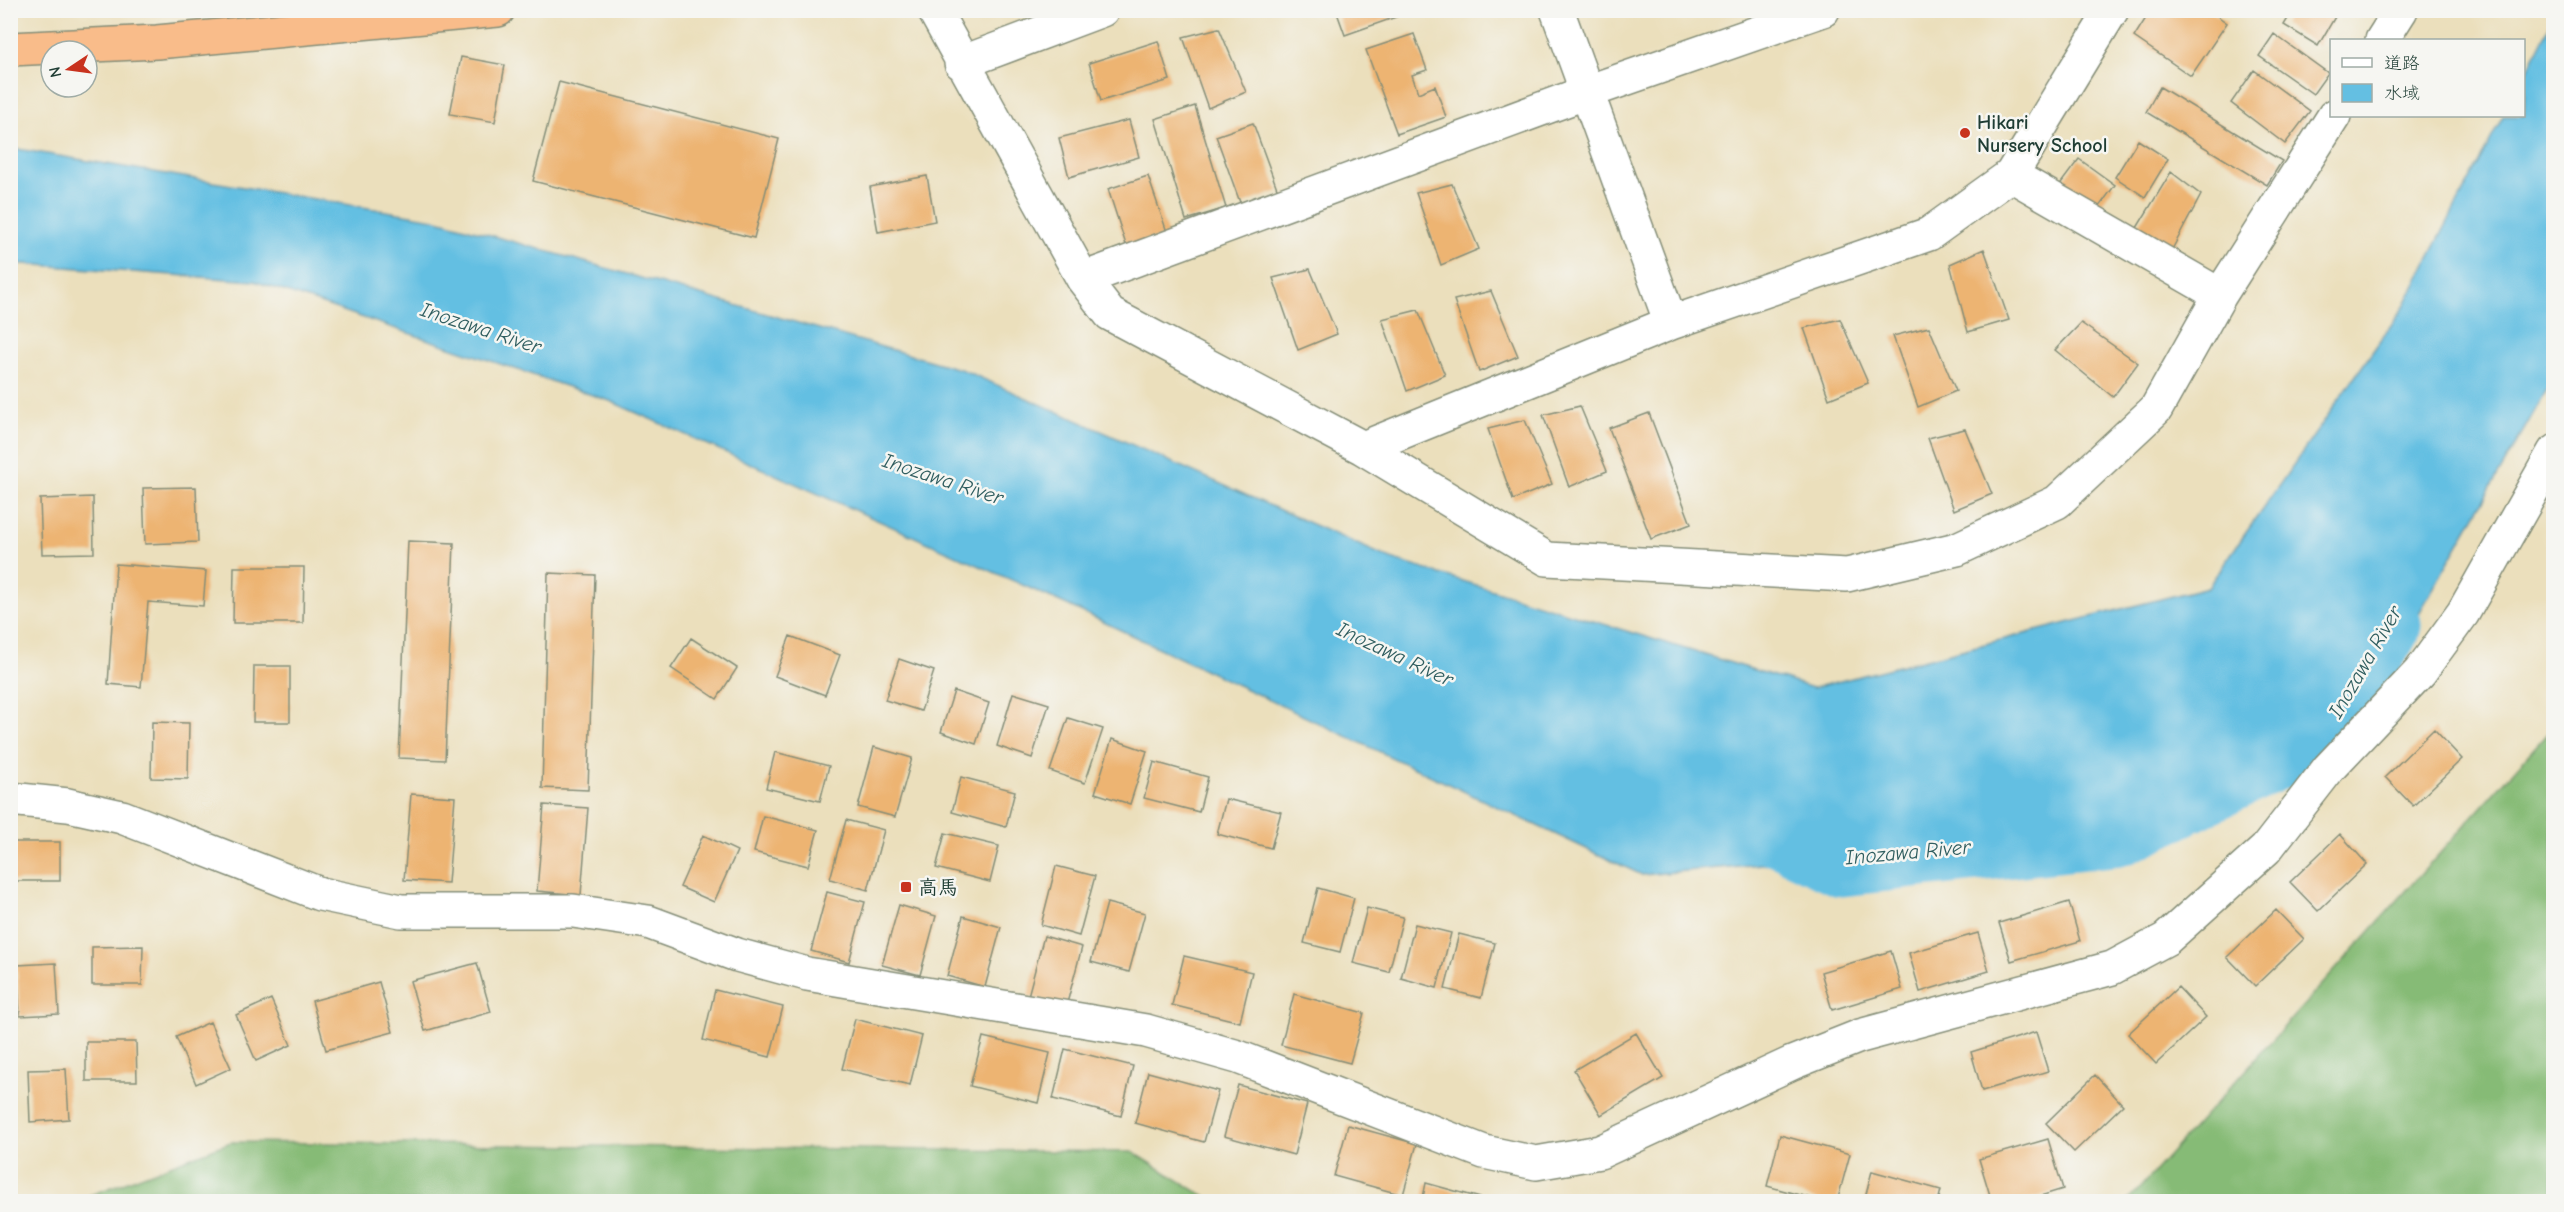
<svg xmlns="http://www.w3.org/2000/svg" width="2564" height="1212" viewBox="0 0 2564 1212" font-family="'Comic Neue','Klee One',sans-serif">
  <rect width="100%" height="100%" fill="#f6f6f2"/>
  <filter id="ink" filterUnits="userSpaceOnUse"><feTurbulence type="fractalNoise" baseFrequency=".0167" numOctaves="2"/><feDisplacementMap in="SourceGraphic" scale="12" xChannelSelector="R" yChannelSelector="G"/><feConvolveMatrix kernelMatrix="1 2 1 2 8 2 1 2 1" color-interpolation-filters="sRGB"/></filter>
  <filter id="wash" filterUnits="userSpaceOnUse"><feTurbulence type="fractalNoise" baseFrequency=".008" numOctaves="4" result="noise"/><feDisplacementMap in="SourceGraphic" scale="24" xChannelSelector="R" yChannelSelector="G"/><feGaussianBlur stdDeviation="1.35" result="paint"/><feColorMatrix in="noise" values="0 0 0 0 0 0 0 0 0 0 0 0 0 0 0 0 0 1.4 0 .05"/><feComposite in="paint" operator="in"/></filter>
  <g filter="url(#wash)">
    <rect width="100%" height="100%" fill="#ebdfbc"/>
    <path fill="#86bb76" stroke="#527c55" stroke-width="1.5" d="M2553 727V1201H2128Z
      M231 1142 1133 1152 1212 1201H75Z"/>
    <path fill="#64bfe2" stroke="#427e8b" stroke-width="1.5" d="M2553 19V379L2378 685 2120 831 1642 875 1063 603 610 401 254 281 11 263V148L434 219 963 370 1391 559 1813 688 2208 587 2403 308 2503 116H2524V77Z"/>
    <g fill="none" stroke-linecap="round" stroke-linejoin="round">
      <path stroke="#64bfe2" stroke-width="69" d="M1747 817 1842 862 2121 831 2326 731 2387 625"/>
    </g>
    <g id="blocks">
      <path fill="#edb472" d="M1336 10H1413V11L1345 35Z
        M2151 10H2209L2227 23 2191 76 2134 37Z
        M2293 10H2339L2318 46 2284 25Z
        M1219 28 1246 92 1208 108 1183 37Z
        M1414 34 1427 70 1412 75 1418 93 1435 86 1446 117 1397 134 1366 50Z
        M2274 34 2328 73 2313 94 2259 56Z
        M1158 41 1170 80 1101 101 1089 63Z
        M461 57 505 65 495 122 450 114Z
        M2254 70 2310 111 2285 144 2231 103Z
        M559 82 779 139 754 238 533 181Z
        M2160 87 2282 161 2267 185 2146 112Z
        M1195 106 1226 208 1186 220 1155 119Z
        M1129 120 1139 157 1069 177 1059 138Z
        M1253 123 1278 191 1241 205 1216 136Z
        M2138 140 2168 159 2145 197 2115 177Z
        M2079 159 2115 185 2094 214 2058 187Z
        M2171 172 2201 195 2168 257 2132 236Z
        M927 176 935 221 878 232 870 187Z
        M1148 176 1168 235 1127 248 1108 189Z
        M1452 184 1479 249 1441 265 1416 193Z
        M1984 249 2009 320 1968 332 1950 264Z
        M1310 269 1337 334 1298 350 1273 278Z
        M1491 291 1518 356 1479 372 1454 300Z
        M1418 310 1445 375 1407 391 1382 319Z
        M1840 319 1868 383 1829 399 1804 328Z
        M2081 323 2138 363 2113 397 2055 350Z
        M1929 327 1956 391 1918 407 1893 336Z
        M1580 406 1607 471 1569 487 1543 415Z
        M1649 413 1691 524 1651 539 1609 428Z
        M1525 420 1552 484 1513 500 1488 429Z
        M1965 429 1992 494 1954 510 1928 438Z
        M196 487 198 542 145 544 143 488Z
        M93 497 94 553 42 554 40 499Z
        M408 541 454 543 445 760 399 758Z
        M116 564 206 571 203 606 148 602 141 687 108 684Z
        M234 567H304L303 623H233Z
        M548 573 595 575 588 790 542 788Z
        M790 636 840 655 825 695 775 676Z
        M691 638 737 668 717 699 671 668Z
        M899 659 934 671 921 711 885 700Z
        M254 666H290V722H253Z
        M954 691 989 703 976 744 941 732Z
        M1013 693 1049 704 1032 758 997 746Z
        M1068 718 1103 729 1085 783 1050 771Z
        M152 722 189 723 188 779 151 778Z
        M2434 729 2462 759 2413 806 2385 777Z
        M1112 739 1147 751 1130 804 1095 793Z
        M874 747 912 758 895 817 858 807Z
        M775 752 829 766 820 801 766 788Z
        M1154 762 1208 777 1199 812 1144 798Z
        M961 777 1015 791 1006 827 952 812Z
        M411 794 455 797 448 883 404 880Z
        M1226 799 1281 812 1271 848 1217 834Z
        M544 805 588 808 581 895 537 891Z
        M763 816 818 830 808 866 754 852Z
        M846 820 884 830 868 890 830 879Z
        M945 833 999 846 990 882 936 868Z
        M2340 834 2367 864 2318 911 2290 882Z
        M703 835 737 851 714 902 680 887Z
        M10 842H60V881H10Z
        M1056 866 1095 876 1079 936 1041 925Z
        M1318 888 1354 898 1340 952 1304 943Z
        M827 892 865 902 849 962 811 951Z
        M2069 902 2080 941 2011 961 1999 923Z
        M1107 903 1145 913 1129 972 1091 962Z
        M899 905 936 916 920 975 882 965Z
        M1367 908 1403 917 1389 972 1353 963Z
        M2276 910 2304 939 2255 986 2227 957Z
        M963 916 1001 927 985 987 947 976Z
        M1415 924 1451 933 1437 988 1401 978Z
        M1978 933 1989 971 1920 992 1909 953Z
        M1459 934 1495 943 1481 998 1445 989Z
        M1044 936 1082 947 1066 1007 1028 996Z
        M143 946 142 985H92V947Z
        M1891 951 1902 989 1832 1010 1821 972Z
        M1184 956 1252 972 1240 1022 1172 1005Z
        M56 963 59 1014 20 1016 17 965Z
        M477 963 491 1012 425 1031 410 981Z
        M379 982 393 1032 326 1050 312 1001Z
        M2178 987 2206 1017 2156 1064 2128 1034Z
        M715 990 783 1007 770 1057 703 1040Z
        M1294 994 1364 1013 1350 1063 1281 1045Z
        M271 999 291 1045 256 1061 236 1015Z
        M855 1019 922 1036 910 1085 842 1069Z
        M210 1022 231 1068 196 1084 176 1037Z
        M2036 1032 2048 1071 1982 1091 1971 1052Z
        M1636 1033 1663 1078 1601 1115 1574 1070Z
        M983 1037 1050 1053 1038 1103 970 1086Z
        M86 1042H136L137 1081H86Z
        M1065 1049 1133 1066 1121 1116 1053 1099Z
        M66 1069 69 1119 30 1122 28 1070Z
        M1148 1072 1218 1091 1204 1142 1135 1123Z
        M2095 1075 2123 1105 2074 1152 2046 1123Z
        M1238 1085 1307 1104 1294 1155 1224 1136Z
        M1348 1125 1417 1144 1403 1195 1334 1176Z
        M1780 1135 1850 1154 1837 1202H1825L1767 1186Z
        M2048 1139 2063 1189 2021 1202H1992L1979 1159Z
        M1872 1171 1941 1190 1938 1202H1864Z
        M1426 1183 1491 1201 1490 1202H1422Z"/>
    </g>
  </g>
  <g filter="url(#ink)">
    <use href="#blocks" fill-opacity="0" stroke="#858e78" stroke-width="1.5"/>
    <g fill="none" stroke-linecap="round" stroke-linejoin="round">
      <g stroke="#858e78" stroke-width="36">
        <path id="minor" d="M934 10 1083 279 1110 314 1363 448 1547 559 1847 575 1957 549 2057 502 2156 409 2220 295 2334 116
          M1557 10 1671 323
          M2382 40 2401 10
          M961 63 1102 10
          M2011 175 2220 295
          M1083 279 1587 92 1823 10
          M1363 448 1671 323 1929 234 2011 175 2112 10"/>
      </g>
      <g stroke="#858e78" stroke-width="36">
        <path id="tertiary" d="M10 799 68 805 122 817 320 894 401 911H573L648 922 737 955 807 974 1146 1031 1238 1057 1484 1152 1536 1163 1600 1152 1792 1063 1860 1036 2112 968 2166 939 2266 849 2329 768 2420 672 2463 613 2554 452"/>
      </g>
      <g stroke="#858e78" stroke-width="36">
        <path id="trunk" d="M10 49 157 42 498 10"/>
      </g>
      <use href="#minor" stroke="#fff" stroke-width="33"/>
      <use href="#tertiary" stroke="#fff" stroke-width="33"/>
      <use href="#trunk" stroke="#f9bc8a" stroke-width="33"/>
    </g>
  </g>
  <g fill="#c8321e" stroke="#f6f6f2" stroke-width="2">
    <circle cx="1965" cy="133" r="6"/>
    <rect x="900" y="881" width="12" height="12" rx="3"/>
  </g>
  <g text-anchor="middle" stroke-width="5" stroke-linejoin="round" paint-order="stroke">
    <g font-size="20" font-weight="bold" fill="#1f3d34" stroke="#f6f6f2" text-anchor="start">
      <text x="1977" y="129">Hikari<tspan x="1977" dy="23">Nursery School</tspan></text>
      <text x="918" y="894">高馬</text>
    </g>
    <g font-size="21" font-style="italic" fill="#305e60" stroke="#f6f6f2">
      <text transform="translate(481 328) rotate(18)" y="7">Inozawa River</text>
      <text transform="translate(943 479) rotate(18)" y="7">Inozawa River</text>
      <text transform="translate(1395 654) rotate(25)" y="7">Inozawa River</text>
      <text transform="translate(2365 662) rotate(-60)" y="7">Inozawa River</text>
      <text transform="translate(1908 852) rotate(-5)" y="7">Inozawa River</text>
    </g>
  </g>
  <rect width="2564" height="1212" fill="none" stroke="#f6f6f2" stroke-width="36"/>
  <rect x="2330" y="39" width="195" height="78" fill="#f6f6f2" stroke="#a0aca6" stroke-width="1.5"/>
  <rect x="2342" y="58" width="30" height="9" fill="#ffffff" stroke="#a0aca6" stroke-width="1.5"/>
  <text x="2384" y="69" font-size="18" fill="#1f3d34">道路</text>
  <rect x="2342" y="84" width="30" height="18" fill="#64bfe2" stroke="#a0aca6" stroke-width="1.5"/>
  <text x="2384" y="99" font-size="18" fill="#1f3d34">水域</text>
  <g transform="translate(69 69) rotate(257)"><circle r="28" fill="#f6f6f2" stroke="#a0aca6" stroke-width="1.5"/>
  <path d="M0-4.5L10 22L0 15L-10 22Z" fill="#c8321e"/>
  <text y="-9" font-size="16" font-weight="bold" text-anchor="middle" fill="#1f3d34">N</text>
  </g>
</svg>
